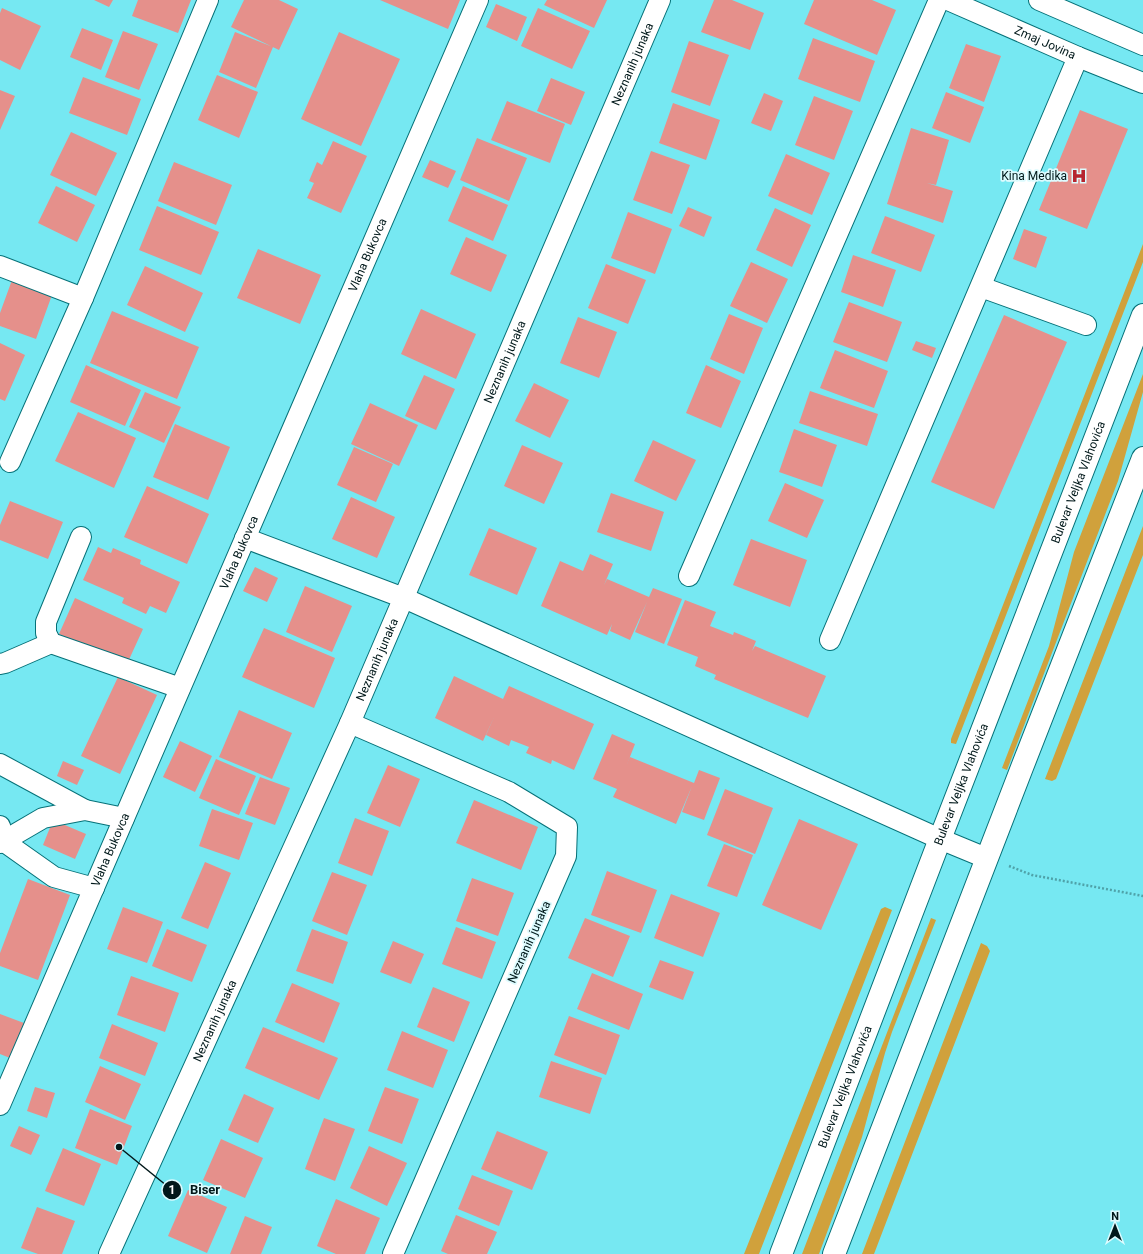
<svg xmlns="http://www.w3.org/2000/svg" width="1143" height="1254" viewBox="0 0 1143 1254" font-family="Roboto,sans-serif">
  <rect width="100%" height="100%" fill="#76e8f2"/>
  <path fill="#d0a13c" d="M1143 244V262L956 744 951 743V739Z
    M1143 374V392L1118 481 1007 770 1002 768 1049 646 1074 552Z
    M1143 526V555L1056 779 1052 781 1045 779Z
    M885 907 892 910 759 1254H744L881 909Z
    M931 918 936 920 892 1032 885 1053 862 1137 848 1176 819 1254H802Z
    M981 943 987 946 990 951 874 1254H862Z"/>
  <path fill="#e5908b" d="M94 0H113L109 7Z
    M138 0H191L178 33 132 16Z
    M244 0H279L298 9 279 50 231 27Z
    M380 0H460L448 29Z
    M547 0H607L594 28 544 5Z
    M714 0H732L764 13 750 50 701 32Z
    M814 0H872L896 10 877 55 804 24Z
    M496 4 527 17 517 41 486 27Z
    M2 8 41 26 20 70 0 60V13Z
    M538 8 590 31 572 69 521 46Z
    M82 28 113 40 101 70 70 57Z
    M123 31 158 44 139 90 105 77Z
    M235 32 273 47 256 88 219 72Z
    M339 32 400 59 361 146 301 119Z
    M813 38 875 61 860 102 798 79Z
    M689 41 729 55 710 106 671 92Z
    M966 44 1001 56 984 102 949 88Z
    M217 75 258 92 239 138 198 120Z
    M83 77 141 99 127 135 69 113Z
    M551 78 585 92 571 125 537 111Z
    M0 90 15 96 0 130Z
    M946 92 984 107 970 143 932 128Z
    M764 93 783 101 771 131 751 123Z
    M814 96 853 111 834 160 795 145Z
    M507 101 565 124 550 163 491 140Z
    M673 103 720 120 706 160 659 143Z
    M1080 110 1128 129 1087 229 1039 210Z
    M911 128 949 140 936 185 927 183 953 191 943 223 887 204Z
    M71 132 117 153 96 196 50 175Z
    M477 138 527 158 509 201 460 180Z
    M333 141 367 156 341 213 307 198 314 183 309 181 317 162 322 165Z
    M651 151 690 165 672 214 633 200Z
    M786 154 830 173 812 215 768 196Z
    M430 160 456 171 448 188 422 177Z
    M174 162 232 185 216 225 158 201Z
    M56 186 95 205 77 242 38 223Z
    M463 186 508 205 493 241 448 221Z
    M157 206 219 232 201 275 139 250Z
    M688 207 712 217 704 237 679 226Z
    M775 208 811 225 792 267 756 250Z
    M628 212 672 229 655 274 611 258Z
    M885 216 935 235 921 272 871 253Z
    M1024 229 1047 237 1036 268 1013 259Z
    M466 237 507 255 491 292 450 274Z
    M258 249 321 275 300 324 237 298Z
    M853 255 896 270 883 307 841 292Z
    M751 262 788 279 767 323 730 306Z
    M606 264 646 280 628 324 588 308Z
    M145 266 203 293 185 332 127 305Z
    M12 280 52 295 36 339 0 326V313Z
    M849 302 902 322 887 362 833 342Z
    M421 309 476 334 456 379 401 354Z
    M112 311 199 347 177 399 90 363Z
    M729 314 763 328 744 374 710 359Z
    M1004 315 1067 342 994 509 931 482Z
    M578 317 617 332 599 378 560 363Z
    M916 341 936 348 932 358 912 350Z
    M0 343 25 355 5 401 0 399Z
    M835 350 888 371 874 408 820 388Z
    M86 365 141 390 125 426 70 402Z
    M706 365 741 381 721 428 686 413Z
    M424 375 455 389 436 430 405 416Z
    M534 383 569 400 550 438 515 421Z
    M810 391 878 414 867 446 799 423Z
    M145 392 181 407 164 443 129 427Z
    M370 403 418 425 399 466 351 444Z
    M78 412 136 438 114 488 55 461Z
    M175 424 230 447 208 500 153 477Z
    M794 429 837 445 822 487 779 472Z
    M653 440 696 460 676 501 634 481Z
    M522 445 563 463 544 504 504 486Z
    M354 447 393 464 376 502 337 485Z
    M785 483 824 500 807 538 768 521Z
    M147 486 209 514 187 564 124 537Z
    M611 493 664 512 651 551 597 532Z
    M351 497 395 517 377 558 332 539Z
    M10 501 63 522 48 559 0 540V525Z
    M489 528 537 548 517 595 469 575Z
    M751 539 807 560 790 607 733 585Z
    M98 547 111 553 113 548 141 560 140 564 180 582 166 613 150 606 146 614 122 603 124 598 83 580Z
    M590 554 613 564 604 585 607 579 649 597 653 588 682 599 664 644 635 632 647 602 630 640 610 631 612 624 607 635 541 606 560 561 583 571Z
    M255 567 278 578 267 602 243 591Z
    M305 586 352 606 332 652 286 632Z
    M75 598 143 629 127 664 59 634Z
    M685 600 716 612 710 626 733 635 734 632 756 641 752 651 755 646 826 676 808 718 714 679 716 675 695 666 698 657 667 645Z
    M264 628 335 658 314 708 242 677Z
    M454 676 503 699 509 686 594 724 574 770 552 760 551 764 526 753 529 747 511 740 509 746 486 735 495 715 483 741 435 718Z
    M118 677 157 695 120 774 81 756Z
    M239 710 292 733 272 779 219 757Z
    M612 734 635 744 626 767 630 757 694 783 699 770 720 778 704 820 682 812 692 786 676 824 613 797 617 789 593 779Z
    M180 741 212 756 195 792 163 777Z
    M216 759 256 776 239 815 199 798Z
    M63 761 84 770 77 785 57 776Z
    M388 765 420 779 400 827 367 813Z
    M260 777 290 788 275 825 245 814Z
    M725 789 773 808 755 854 707 835Z
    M474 800 538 827 521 870 456 843Z
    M212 809 253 823 239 860 199 846Z
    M355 818 389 831 372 876 338 863Z
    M799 819 858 844 821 930 762 905Z
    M53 820 86 834 75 859 43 845Z
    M724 844 753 855 737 897 707 886Z
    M205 862 231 873 208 929 181 918Z
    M607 871 657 890 641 933 591 915Z
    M332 872 367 885 347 935 312 921Z
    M472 878 514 893 498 936 456 921Z
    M28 879 70 895 38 980 0 966V953Z
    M671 894 720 913 703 957 654 938Z
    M123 907 163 922 147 963 107 949Z
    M585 918 630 936 613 977 568 958Z
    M456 927 496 942 482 979 442 964Z
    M167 929 207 945 192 982 152 966Z
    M312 929 348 942 333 984 296 971Z
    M393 941 424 954 411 984 380 972Z
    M660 960 694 972 683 1000 649 987Z
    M592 973 643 994 629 1030 577 1009Z
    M131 976 179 993 165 1032 117 1015Z
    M292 983 340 1003 324 1043 275 1022Z
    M433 987 470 1002 454 1042 417 1027Z
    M0 1014 24 1023 10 1058 0 1054Z
    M569 1016 620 1035 606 1075 554 1055Z
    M112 1024 158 1043 145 1076 99 1058Z
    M263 1027 338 1058 319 1100 245 1068Z
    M402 1031 448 1050 433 1088 387 1070Z
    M551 1061 602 1078 590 1114 539 1097Z
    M100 1066 141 1084 125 1120 85 1102Z
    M35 1087 55 1093 47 1118 27 1111Z
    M385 1087 419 1099 402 1144 368 1131Z
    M244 1094 274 1108 258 1143 228 1130Z
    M90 1109 132 1126 117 1165 75 1148Z
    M324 1118 355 1129 335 1181 305 1169Z
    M19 1126 40 1135 31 1155 10 1146Z
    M497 1131 548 1152 532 1190 481 1169Z
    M221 1139 263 1158 245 1198 203 1180Z
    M369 1146 407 1163 387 1206 350 1188Z
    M63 1148 101 1164 84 1206 45 1191Z
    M472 1175 513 1191 499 1226 458 1209Z
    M188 1190 227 1207 207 1253 168 1236Z
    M336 1199 380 1218 365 1254H336L317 1246Z
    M37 1207 75 1221 62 1254H38L21 1248Z
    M456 1215 497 1232 487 1254H448L441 1251Z
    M245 1216 272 1227 261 1254H230Z"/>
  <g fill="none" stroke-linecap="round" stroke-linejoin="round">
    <g stroke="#067178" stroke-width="22">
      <g id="minor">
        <path id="s1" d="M948 0 1078 57 1143 83"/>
        <path d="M1039 0 1143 45"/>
        <path d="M0 266 83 298"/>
        <path d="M981 287 1086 325"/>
        <path d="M10 462 83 298 208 0"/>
        <path d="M81 537 46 622V633L51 643 180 688"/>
        <path d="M245 538 404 598 940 839 986 858"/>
        <path d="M689 576 939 0"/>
        <path d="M830 640 1078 57"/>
        <path d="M0 664 5 663 51 643"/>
        <path d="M350 723 509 792 567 827 566 856 393 1254"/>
        <path d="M0 764 85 810"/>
        <path d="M0 826 3 841 54 877 94 888"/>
        <path d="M0 843 43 818 85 810 124 818"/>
        <path id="s2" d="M0 1105 478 0"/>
        <path id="s3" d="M109 1254 350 723 660 0"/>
      </g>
    </g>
    <g stroke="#067178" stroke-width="24">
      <g id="secondary">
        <path id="s4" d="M781 1254 940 839 1143 315"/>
        <path d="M834 1254C936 988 1039 723 1143 458"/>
      </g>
    </g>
    <path stroke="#4fa2a9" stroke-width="2.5" stroke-dasharray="2 2" stroke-linecap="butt" d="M1009 866 1032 875 1143 896"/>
    <use href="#minor" stroke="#fff" stroke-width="20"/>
    <use href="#secondary" stroke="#fff" stroke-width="22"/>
  </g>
  <defs>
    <g id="hospital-bare" transform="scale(1.2)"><path d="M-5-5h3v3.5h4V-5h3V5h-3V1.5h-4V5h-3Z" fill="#b6252f" stroke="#ddfbfe" stroke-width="2.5" paint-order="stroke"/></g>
  </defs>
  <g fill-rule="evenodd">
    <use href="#hospital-bare" x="1079" y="176"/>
  </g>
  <g text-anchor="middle" stroke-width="3.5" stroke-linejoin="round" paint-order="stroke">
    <g font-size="12" fill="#01181a" stroke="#ddfbfe">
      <text dy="4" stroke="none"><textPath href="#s1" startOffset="106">Zmaj Jovina</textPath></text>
      <text dy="4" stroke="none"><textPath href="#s3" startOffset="1300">Neznanih junaka</textPath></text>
      <text dy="4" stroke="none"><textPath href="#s2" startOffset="926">Vlaha Bukovca</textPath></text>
      <text dy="4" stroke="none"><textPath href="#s3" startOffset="976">Neznanih junaka</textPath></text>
      <text dy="4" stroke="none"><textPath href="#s4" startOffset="827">Bulevar Veljka Vlahovića</textPath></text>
      <text dy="4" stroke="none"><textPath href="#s2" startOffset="602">Vlaha Bukovca</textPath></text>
      <text dy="4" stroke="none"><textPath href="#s3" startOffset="652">Neznanih junaka</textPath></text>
      <text dy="4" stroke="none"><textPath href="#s4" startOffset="503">Bulevar Veljka Vlahovića</textPath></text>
      <text dy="4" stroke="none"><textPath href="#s2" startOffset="278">Vlaha Bukovca</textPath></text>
      <text transform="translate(529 942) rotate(-66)" y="4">Neznanih junaka</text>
      <text dy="4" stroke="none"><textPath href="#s3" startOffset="256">Neznanih junaka</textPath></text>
      <text dy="4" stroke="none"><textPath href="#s4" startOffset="179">Bulevar Veljka Vlahovića</textPath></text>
    </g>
    <g font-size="12" fill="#01181a" stroke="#ddfbfe" text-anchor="end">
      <text x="1067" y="180">Kina Medika</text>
    </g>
  </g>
  <path fill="none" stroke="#01181a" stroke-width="1.5" d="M119 1147L172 1190"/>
  <g fill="#01181a" stroke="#ddfbfe" stroke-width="1.5">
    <circle cx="119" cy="1147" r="4"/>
    <circle cx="172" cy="1190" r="10"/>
  </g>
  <g font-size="12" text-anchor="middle" font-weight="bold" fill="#fff">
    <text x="172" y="1194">1</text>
  </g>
  <g font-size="13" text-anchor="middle" font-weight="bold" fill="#01181a" stroke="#ddfbfe" stroke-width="3.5" stroke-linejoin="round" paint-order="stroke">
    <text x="205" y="1194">Biser</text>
  </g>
  <g transform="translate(1115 1226)" stroke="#ddfbfe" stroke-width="3" paint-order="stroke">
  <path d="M0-3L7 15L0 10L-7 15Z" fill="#01181a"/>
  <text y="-6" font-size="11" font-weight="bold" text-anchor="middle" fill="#01181a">N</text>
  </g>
</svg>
